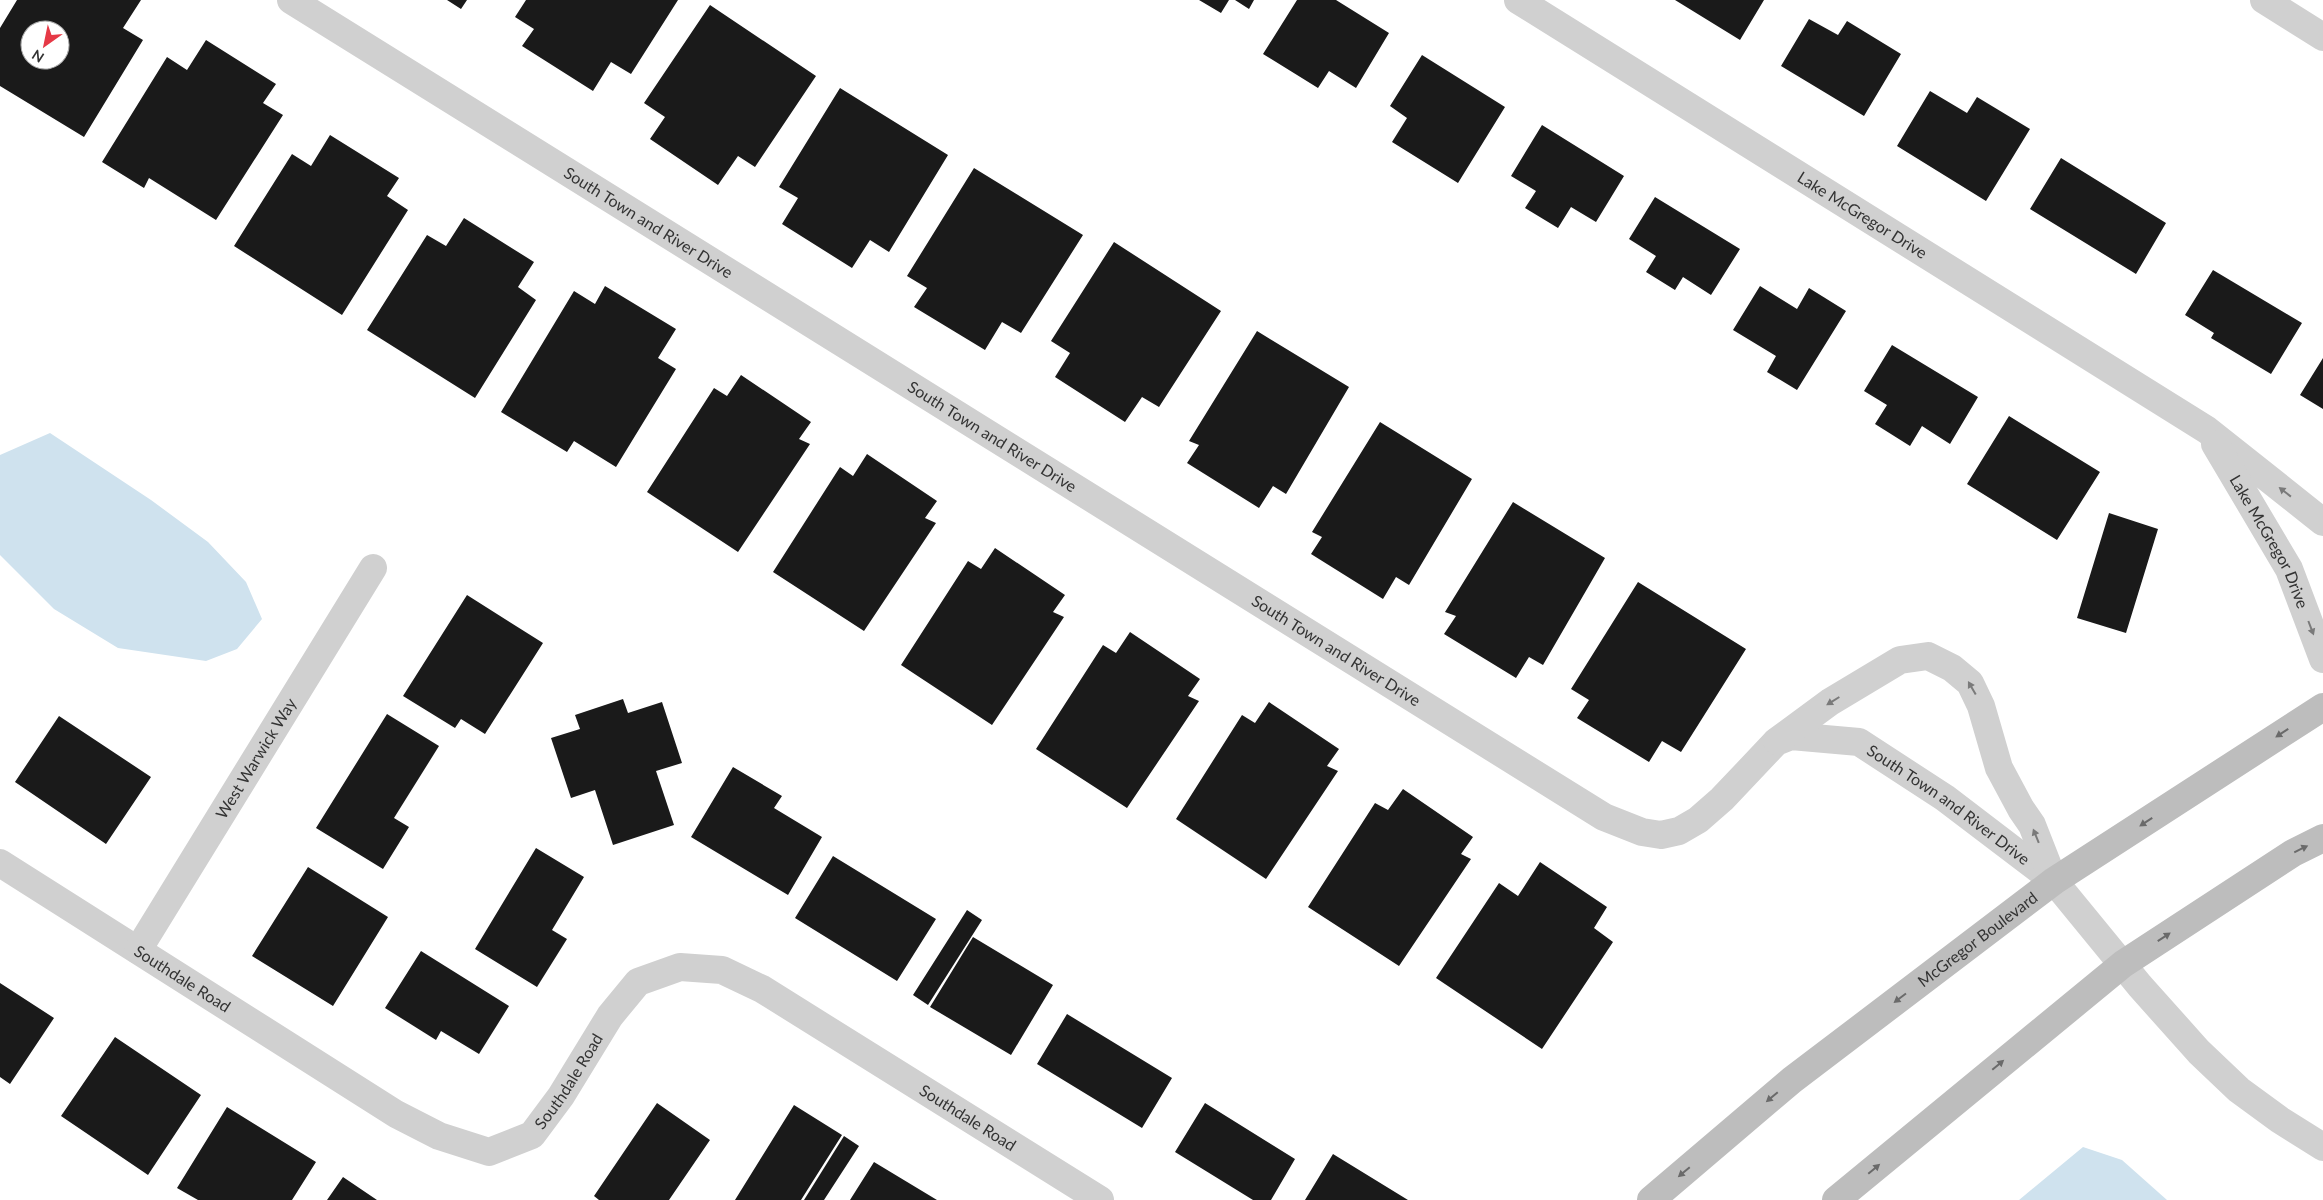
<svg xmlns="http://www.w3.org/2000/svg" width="2323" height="1200" viewBox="0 0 2323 1200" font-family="Lato,sans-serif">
  <rect width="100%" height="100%" fill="#fff"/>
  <path fill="#cfe2ee" d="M50 433 151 500 208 542 246 582 262 619 237 649 206 661 118 648 54 609 0 555V455Z
    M2083 1147 2122 1160 2167 1200H2019Z"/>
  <path fill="#1a1a1a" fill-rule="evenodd" d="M17 0H141L123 28 143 40 84 137 0 86V28ZM30 30H60V60H30Z
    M447 0H467L461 9Z
    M526 0H678L631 74 611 62 593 91 522 46 534 29 515 17Z
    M1199 0H1229L1221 13Z
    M1235 0H1254L1249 9Z
    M1297 0H1336L1389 33 1356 88 1329 71 1318 88 1263 54Z
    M1675 0H1764L1740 40Z
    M710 5 816 76 755 167 738 156 718 185 650 139 665 117 644 103Z
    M1809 19 1838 35 1847 21 1901 54 1864 116 1781 66Z
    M206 40 276 84 263 103 283 115 216 220 149 178 144 188 102 162 167 57 187 70Z
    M1422 55 1505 107 1458 183 1392 142 1407 118 1390 106Z
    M840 88 948 155 889 252 870 240 852 268 782 224 798 198 779 187Z
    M1930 91 1967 113 1977 97 2030 129 1986 201 1897 146Z
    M1542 125 1624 176 1596 222 1571 207 1558 228 1525 208 1536 191 1511 176Z
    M330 135 399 178 387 196 408 210 342 315 234 246 292 154 311 166Z
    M2061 158 2166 223 2136 274 2030 209Z
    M974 168 1083 235 1021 333 1002 322 985 350 914 307 927 288 907 276Z
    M1655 197 1740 249 1711 295 1683 277 1675 290 1646 272 1656 256 1629 239Z
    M464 218 534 262 518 287 536 300 475 398 367 330 427 235 446 246Z
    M1114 242 1221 311 1159 407 1142 397 1125 422 1055 377 1070 353 1051 341Z
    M2213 270 2302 323 2271 374 2211 338 2214 333 2185 315Z
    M605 286 676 329 658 358 676 369 616 467 574 441 567 452 501 412 574 291 595 304Z
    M1760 286 1797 309 1809 288 1846 311 1797 390 1767 372 1776 356 1733 330Z
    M1257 331 1349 387 1286 494 1273 486 1259 508 1187 463 1199 445 1189 441Z
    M1892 345 1978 397 1950 444 1922 426 1910 446 1875 424 1887 405 1864 391Z
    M2323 358V409L2300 395Z
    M741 375 811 422 799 439 810 444 738 552 647 492 714 388 727 396Z
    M2009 416 2100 472 2057 540 1967 484Z
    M1380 422 1472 479 1409 585 1396 577 1383 599 1311 554 1322 537 1312 532Z
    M867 454 937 501 925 518 936 523 864 631 773 572 840 467 853 476Z
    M1513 502 1605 558 1543 665 1529 657 1516 678 1444 634 1456 616 1445 612Z
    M2109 513 2158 529 2126 633 2077 618Z
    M995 548 1065 595 1053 612 1064 617 992 725 901 665 968 561 981 569Z
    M1638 582 1746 649 1681 752 1662 741 1649 762 1577 718 1589 700 1571 689Z
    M467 595 543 643 485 734 461 719 455 728 403 696Z
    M1130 632 1200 679 1188 696 1199 701 1127 808 1036 749 1103 645 1116 653Z
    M623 699 628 713 662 702 682 763 656 771 674 825 613 845 595 790 571 798 551 738 580 729 575 715Z
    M1269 702 1339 749 1327 766 1338 771 1266 879 1176 819 1242 715 1255 723Z
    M387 714 439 746 394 818 409 827 383 869 316 828Z
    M59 716 151 777 106 844 15 782Z
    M733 767 782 796 774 808 822 837 788 895 691 837Z
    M1403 789 1473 837 1461 854 1471 859 1399 966 1308 907 1375 803 1388 810Z
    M536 848 584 877 552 930 567 939 537 987 475 949Z
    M833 856 936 919 897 981 795 918Z
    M1540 862 1607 907 1594 928 1613 942 1542 1049 1436 978 1499 883 1518 896Z
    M308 867 388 917 333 1006 252 956Z
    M967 910 982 920 928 1005 913 995Z
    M973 937 1053 985 1011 1055 930 1007Z
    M421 951 509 1006 479 1054 441 1031 436 1040 385 1008Z
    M0 983 54 1018 10 1084 0 1077Z
    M1067 1014 1172 1078 1142 1128 1037 1064Z
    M115 1037 201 1095 148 1175 61 1116Z
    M657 1103 710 1140 669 1200H599L594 1196Z
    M1205 1103 1295 1159 1271 1200H1253L1175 1152Z
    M794 1105 842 1135 801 1200H735Z
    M227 1107 316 1162 292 1200H198L177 1188Z
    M844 1136 859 1146 824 1200H804Z
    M1333 1154 1408 1200H1305Z
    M874 1162 937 1200H850Z
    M343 1177 377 1200H327Z"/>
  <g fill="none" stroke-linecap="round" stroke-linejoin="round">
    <g stroke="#d0d0d0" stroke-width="28">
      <path id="s1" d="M291 0 1604 817 1642 832 1661 835 1679 831 1698 820 1722 799 1776 742 1791 736 1859 742 1945 798 2054 881 2140 986 2199 1052 2239 1090 2280 1120 2323 1147"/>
      <path id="s2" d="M1518 0 2207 430 2323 522"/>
      <path d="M2264 0 2323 37"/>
      <path id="s3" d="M2215 444 2289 569 2323 659"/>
      <path d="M1777 741 1830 702 1900 660 1928 656 1952 668 1970 683 1981 706 1999 768 2021 809 2032 825 2054 881"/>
      <path id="s4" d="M0 863 396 1114 439 1136 489 1152 532 1135 561 1096 610 1016 638 982 680 967 722 970 762 989 1100 1200"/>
      <path id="s5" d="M138 950 373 568"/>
    </g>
    <g stroke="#bdbdbd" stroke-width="28">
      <path id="s6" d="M1651 1200 1792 1080 2054 881 2323 707"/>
      <path d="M1836 1200 2123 964 2293 853 2323 838"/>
    </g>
  </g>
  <defs><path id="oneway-solid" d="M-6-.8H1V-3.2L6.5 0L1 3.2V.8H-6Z" transform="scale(1.25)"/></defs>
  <g fill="#7a7a7a">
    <use href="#oneway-solid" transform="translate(2285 492) rotate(-142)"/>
    <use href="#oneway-solid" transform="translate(2311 628) rotate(69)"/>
    <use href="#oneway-solid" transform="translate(1972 688) rotate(-120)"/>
    <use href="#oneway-solid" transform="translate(1833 701) rotate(148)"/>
    <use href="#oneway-solid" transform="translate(2036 836) rotate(-112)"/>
  </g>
  <g fill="#6a6a6a">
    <use href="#oneway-solid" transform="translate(2282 733) rotate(147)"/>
    <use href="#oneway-solid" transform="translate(2146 822) rotate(147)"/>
    <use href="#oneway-solid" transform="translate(2301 849) rotate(-26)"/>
    <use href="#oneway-solid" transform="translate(2164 937) rotate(-33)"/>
    <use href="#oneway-solid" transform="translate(1900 998) rotate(143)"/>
    <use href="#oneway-solid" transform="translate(1998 1065) rotate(-40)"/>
    <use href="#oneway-solid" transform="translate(1772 1097) rotate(140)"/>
    <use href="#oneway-solid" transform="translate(1874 1169) rotate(-40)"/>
    <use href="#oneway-solid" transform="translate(1684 1172) rotate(140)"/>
  </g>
  <g text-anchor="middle" stroke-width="5" stroke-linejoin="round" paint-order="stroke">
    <g font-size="16" fill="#333" stroke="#fff">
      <text dy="6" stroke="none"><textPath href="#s2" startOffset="406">Lake McGregor Drive</textPath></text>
      <text dy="6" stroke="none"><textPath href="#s1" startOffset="421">South Town and River Drive</textPath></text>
      <text dy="6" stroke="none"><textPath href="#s1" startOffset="826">South Town and River Drive</textPath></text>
      <text dy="6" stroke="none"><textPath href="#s3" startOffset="112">Lake McGregor Drive</textPath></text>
      <text dy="6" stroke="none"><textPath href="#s1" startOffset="1231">South Town and River Drive</textPath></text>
      <text dy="6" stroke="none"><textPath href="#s5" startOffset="225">West Warwick Way</textPath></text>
      <text dy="6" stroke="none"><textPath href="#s1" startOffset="1951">South Town and River Drive</textPath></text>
      <text dy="6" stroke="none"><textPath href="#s6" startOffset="418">McGregor Boulevard</textPath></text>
      <text dy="6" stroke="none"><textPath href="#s4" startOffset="216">Southdale Road</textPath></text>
      <text dy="6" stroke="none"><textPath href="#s4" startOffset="681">Southdale Road</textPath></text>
      <text dy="6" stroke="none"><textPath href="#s4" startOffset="1176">Southdale Road</textPath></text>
    </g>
  </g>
  <g transform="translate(45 45) rotate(213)"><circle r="24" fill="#ffffff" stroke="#adadad"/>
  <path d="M0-4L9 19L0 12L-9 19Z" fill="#e63946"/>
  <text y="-8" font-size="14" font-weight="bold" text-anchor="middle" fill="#333333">N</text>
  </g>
</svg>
